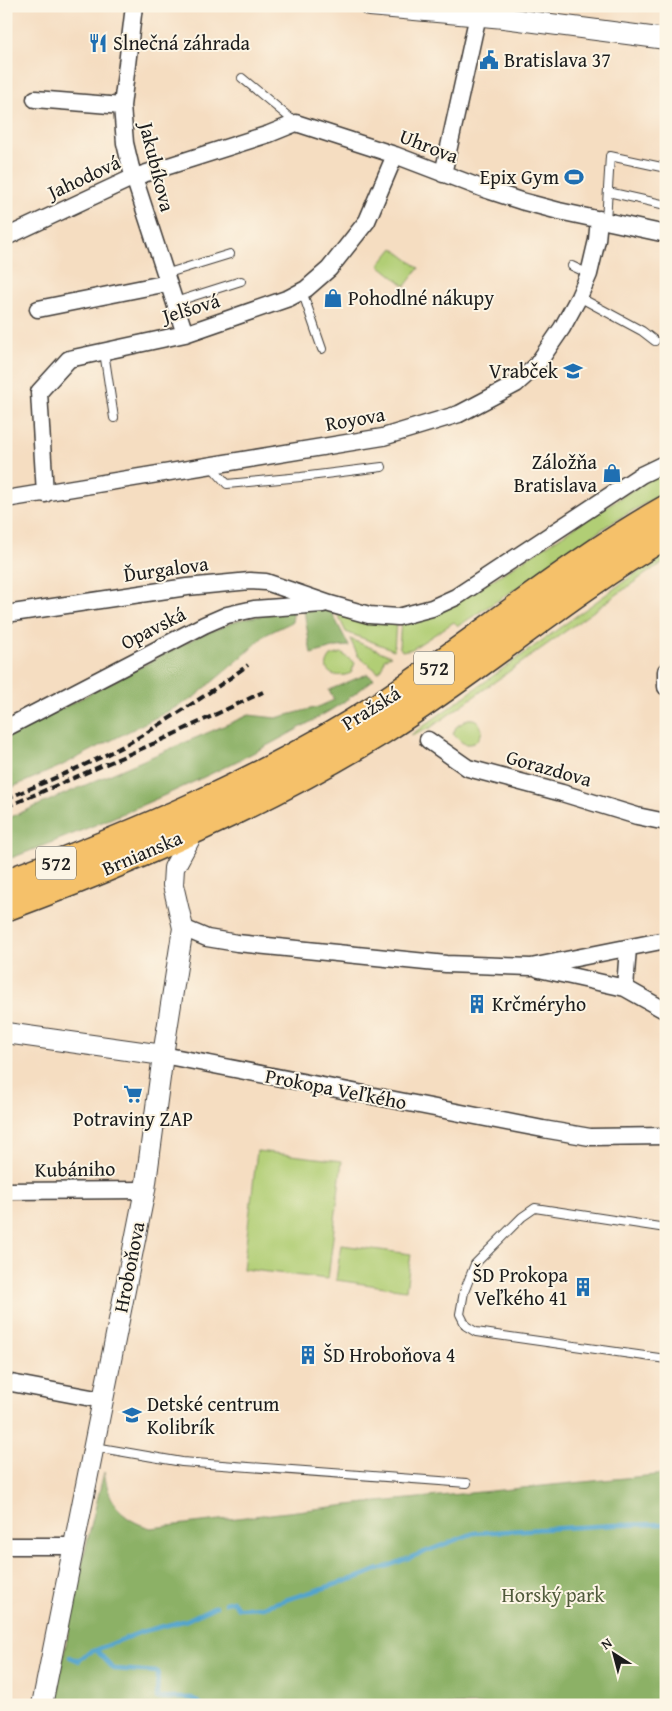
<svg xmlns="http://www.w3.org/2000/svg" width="672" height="1711" viewBox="0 0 672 1711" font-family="'Gentium Book Plus',serif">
  <rect width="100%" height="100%" fill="#fcf5e5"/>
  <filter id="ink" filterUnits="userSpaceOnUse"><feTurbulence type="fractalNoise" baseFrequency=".02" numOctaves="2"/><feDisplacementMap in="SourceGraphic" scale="10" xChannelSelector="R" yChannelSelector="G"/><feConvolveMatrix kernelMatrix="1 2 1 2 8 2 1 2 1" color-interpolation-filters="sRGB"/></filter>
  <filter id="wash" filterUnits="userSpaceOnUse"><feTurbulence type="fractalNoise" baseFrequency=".0096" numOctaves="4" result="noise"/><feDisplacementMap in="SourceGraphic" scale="20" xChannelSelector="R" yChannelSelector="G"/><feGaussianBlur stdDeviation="1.12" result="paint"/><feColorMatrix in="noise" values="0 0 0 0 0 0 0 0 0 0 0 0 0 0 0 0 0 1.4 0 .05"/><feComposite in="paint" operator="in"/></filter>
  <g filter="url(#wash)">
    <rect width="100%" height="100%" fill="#f5ddc1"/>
    <path fill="#b1ce74" stroke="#667548" d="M393 248 419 268 405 286 379 265Z
      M666 470V491L608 525 536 576 458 626 454 622 412 649 402 651 399 646 401 621 469 595 645 482Z
      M666 555V562L654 568 430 728 411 736V735L633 575Z
      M336 611 396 622 394 650 346 632Z
      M350 639 391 656 384 659 382 669 378 672 358 656Z
      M341 653 355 663 351 673C336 680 318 672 331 656Z
      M468 719C477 718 479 722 482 730 481 739 473 747 463 743 460 741 456 737 453 734L456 727Z
      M257 1151 342 1161 328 1279 243 1269Z
      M341 1245 411 1254 406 1290 336 1280Z"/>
    <path fill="#8cb166" stroke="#546641" d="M294 609 292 622 265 635 243 656 192 699 61 766 6 790V738L197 637 239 620Z
      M330 609 349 646 337 647 311 654 304 610Z
      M367 674 374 679C360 690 346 701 331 710 228 771 117 818 6 860V819L249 715 276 718 318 707 334 700 329 690Z
      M104 1472C109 1503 121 1520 151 1528L357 1504 666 1474V1705H54L82 1563Z"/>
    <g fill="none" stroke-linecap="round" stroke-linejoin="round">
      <path stroke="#52a4cd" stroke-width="4.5" d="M383 1568 474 1533 615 1525 666 1524
        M225 1603 233 1601 238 1608 263 1607 362 1576 379 1569
        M97 1651 114 1669 158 1672 157 1698H192L202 1705
        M70 1657 79 1661 86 1654 141 1632 187 1620 216 1606"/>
    </g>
  </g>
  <g filter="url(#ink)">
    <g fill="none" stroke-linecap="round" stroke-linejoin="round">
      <g stroke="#3d3935" stroke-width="10">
        <path id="service" d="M242 78 296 123
          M608 192 666 205
          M606 221 610 156 666 168
          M572 266 589 274
          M165 274 230 254
          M302 291 322 349
          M579 297 642 331 655 341
          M175 302 241 281
          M104 352 114 418
          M211 466 227 484 301 477 382 467
          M666 1228 535 1208 522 1217 475 1264 464 1292 460 1314 466 1326 476 1332 666 1359
          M95 1447 182 1462 467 1483"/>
      </g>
      <g stroke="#3d3935" stroke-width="19">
        <path id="minor" d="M134 6 122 106 125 143 131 168 185 334
          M35 99 122 106
          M443 174 480 6
          M6 237 134 177 269 134 296 123 395 155 484 189 521 201 559 211 666 234
          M38 309 168 283
          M45 494 39 392 69 359 185 334 289 298 306 289 329 269 367 221 395 155
          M6 499 383 437 459 414 516 384 536 366 562 328 579 297 589 274 597 240 599 219
          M6 614 187 587 250 581 266 582 330 604 369 615 398 617 432 608 456 597 641 475 666 463
          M666 671V687
          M6 728 204 625 227 615 254 609 323 604
          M428 740 468 768 562 793 637 816 666 822
          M183 928 207 938 237 943 446 964 531 967 666 940
          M539 969 625 988 666 1011
          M625 988 628 948
          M163 1055 543 1129 590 1137 666 1136
          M6 1191 145 1190
          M6 1382 102 1400
          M6 1546H73"/>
      </g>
      <g stroke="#3d3935" stroke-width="22">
        <path id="tertiary" d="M370 6 504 18 666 39
          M6 1033 163 1055
          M42 1705 145 1190 163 1055 183 928 173 885 174 868 194 831"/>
      </g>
      <g stroke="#3d3935" stroke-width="28">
        <path id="primary" d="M6 882C134 834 264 780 379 705 476 641 565 565 666 508
          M6 908C136 860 265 804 383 731 480 670 567 594 666 536"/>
      </g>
      <use href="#service" stroke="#fff" stroke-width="8"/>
      <use href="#minor" stroke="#fff" stroke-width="16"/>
      <use href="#tertiary" stroke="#fff" stroke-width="20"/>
      <use href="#primary" stroke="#f5c16b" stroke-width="25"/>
      <path stroke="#1c1c1c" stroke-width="4" stroke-dasharray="8 4" stroke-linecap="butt" d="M6 799C47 781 90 764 129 743 170 719 210 693 248 665
        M6 807 155 743 263 692"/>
    </g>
  </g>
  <defs>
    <g id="restaurant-bare" transform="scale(1.5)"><path d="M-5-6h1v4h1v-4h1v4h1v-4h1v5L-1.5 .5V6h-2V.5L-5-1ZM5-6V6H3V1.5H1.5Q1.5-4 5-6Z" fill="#1f6fb2" stroke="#fcf5e5" stroke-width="2.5" paint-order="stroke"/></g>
    <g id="civic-bare" transform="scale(1.5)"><path d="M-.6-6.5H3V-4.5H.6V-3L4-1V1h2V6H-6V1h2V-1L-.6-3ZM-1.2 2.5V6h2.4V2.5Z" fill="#1f6fb2" stroke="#fcf5e5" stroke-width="2.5" paint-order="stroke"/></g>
    <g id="stadium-bare" transform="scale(1.5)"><path d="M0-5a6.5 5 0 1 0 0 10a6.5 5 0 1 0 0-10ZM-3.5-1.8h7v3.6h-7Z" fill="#1f6fb2" stroke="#fcf5e5" stroke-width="2.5" paint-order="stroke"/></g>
    <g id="shop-bare" transform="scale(1.5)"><path d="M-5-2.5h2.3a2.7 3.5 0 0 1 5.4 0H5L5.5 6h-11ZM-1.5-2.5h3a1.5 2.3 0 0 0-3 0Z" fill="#1f6fb2" stroke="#fcf5e5" stroke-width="2.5" paint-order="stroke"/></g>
    <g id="school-bare" transform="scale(1.5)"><path d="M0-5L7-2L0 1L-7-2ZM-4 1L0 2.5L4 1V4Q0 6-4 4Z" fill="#1f6fb2" stroke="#fcf5e5" stroke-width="2.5" paint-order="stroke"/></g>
    <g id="building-bare" transform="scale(1.5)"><path d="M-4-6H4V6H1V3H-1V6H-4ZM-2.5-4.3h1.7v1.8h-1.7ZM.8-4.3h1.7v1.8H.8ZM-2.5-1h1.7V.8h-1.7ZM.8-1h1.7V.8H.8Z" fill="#1f6fb2" stroke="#fcf5e5" stroke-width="2.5" paint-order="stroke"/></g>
    <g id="supermarket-bare" transform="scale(1.5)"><path d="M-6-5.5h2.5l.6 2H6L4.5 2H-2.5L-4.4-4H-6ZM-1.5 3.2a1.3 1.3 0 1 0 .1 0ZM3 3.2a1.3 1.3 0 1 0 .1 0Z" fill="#1f6fb2" stroke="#fcf5e5" stroke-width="2.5" paint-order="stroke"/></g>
  </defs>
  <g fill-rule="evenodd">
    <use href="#restaurant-bare" x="98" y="43"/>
    <use href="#civic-bare" x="489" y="60"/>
    <use href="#stadium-bare" x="574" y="177"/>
    <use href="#shop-bare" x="333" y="298"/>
    <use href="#school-bare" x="573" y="371"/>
    <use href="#shop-bare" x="612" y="473"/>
    <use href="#building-bare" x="477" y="1004"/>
    <use href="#supermarket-bare" x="133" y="1094"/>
    <use href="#building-bare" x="583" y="1287"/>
    <use href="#building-bare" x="308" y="1355"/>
    <use href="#school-bare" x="132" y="1415"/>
  </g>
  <g text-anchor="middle" stroke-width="4" stroke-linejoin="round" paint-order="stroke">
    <g fill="#fcf5e5" stroke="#5f5d58" stroke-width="1">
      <rect x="414" y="651.5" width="40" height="33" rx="4"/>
      <rect x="36" y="846.5" width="40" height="33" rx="4"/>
    </g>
    <g font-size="19" font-weight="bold" fill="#1c1c1c">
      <text x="434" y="675">572</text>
      <text x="56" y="870">572</text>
    </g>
    <g font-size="20" fill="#1c1c1c" stroke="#fcf5e5" text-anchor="start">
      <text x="113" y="50">Slnečná záhrada</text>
      <text x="504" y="67">Bratislava 37</text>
      <text x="559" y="184" text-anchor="end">Epix Gym</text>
      <text x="348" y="305">Pohodlné nákupy</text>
      <text x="558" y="378" text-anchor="end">Vrabček</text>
      <text x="597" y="469" text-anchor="end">Záložňa<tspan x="597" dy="23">Bratislava</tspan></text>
      <text x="492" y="1011">Krčméryho</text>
      <text x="133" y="1126" text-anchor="middle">Potraviny ZAP</text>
      <text x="568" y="1282" text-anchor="end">ŠD Prokopa<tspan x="568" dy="23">Veľkého 41</tspan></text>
      <text x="323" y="1362">ŠD Hroboňova 4</text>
      <text x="147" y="1411">Detské centrum<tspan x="147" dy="23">Kolibrík</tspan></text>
    </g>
    <g font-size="20" fill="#1c1c1c" stroke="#fcf5e5">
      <text transform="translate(429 146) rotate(21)" y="7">Uhrova</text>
      <text transform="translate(157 167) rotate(76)" y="7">Jakubíkova</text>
      <text transform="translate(84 177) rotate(-25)" y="7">Jahodová</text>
      <text transform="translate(191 308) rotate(-17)" y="7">Jelšová</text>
      <text transform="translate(355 419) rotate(-10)" y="7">Royova</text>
      <text transform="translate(166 569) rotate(-8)" y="7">Ďurgalova</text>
      <text transform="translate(153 628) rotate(-27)" y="7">Opavská</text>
      <text transform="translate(371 708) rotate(-32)" y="7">Pražská</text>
      <text transform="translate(549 768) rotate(16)" y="7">Gorazdova</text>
      <text transform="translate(142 853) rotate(-23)" y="7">Brnianska</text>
      <text transform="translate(336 1089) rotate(11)" y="7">Prokopa Veľkého</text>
      <text transform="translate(75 1169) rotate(-1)" y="7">Kubániho</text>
      <text transform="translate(129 1267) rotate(-79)" y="7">Hroboňova</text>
    </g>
    <g font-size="20" fill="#505a3b" stroke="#fcf5e5">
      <text x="553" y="1602">Horský park</text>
    </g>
  </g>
  <rect width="672" height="1711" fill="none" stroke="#fcf5e5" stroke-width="25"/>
  <g transform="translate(614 1654) rotate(324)" stroke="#fcf5e5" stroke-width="4" paint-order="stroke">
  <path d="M0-4L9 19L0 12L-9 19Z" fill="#1c1c1c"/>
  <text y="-8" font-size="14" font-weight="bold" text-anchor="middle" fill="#1c1c1c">N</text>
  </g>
</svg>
